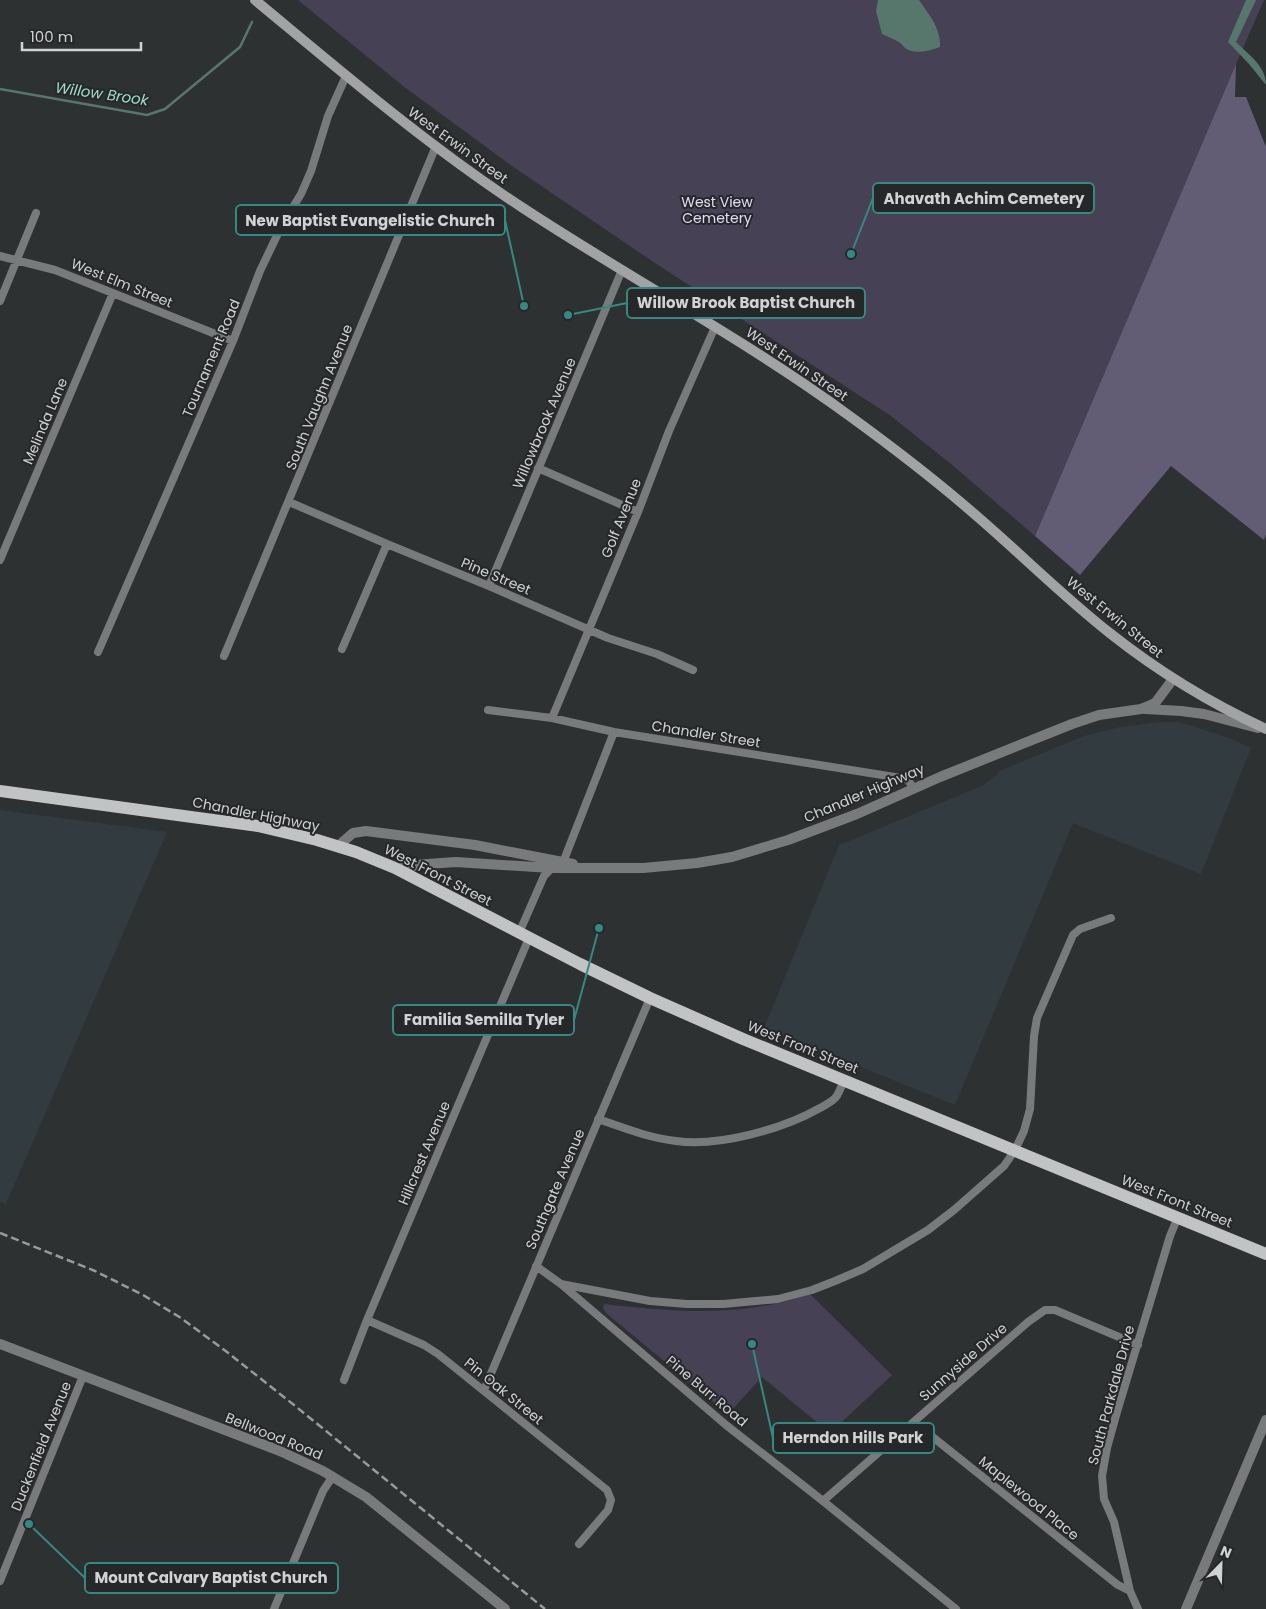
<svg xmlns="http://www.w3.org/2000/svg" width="1266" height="1609" viewBox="0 0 1266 1609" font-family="Poppins,sans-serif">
  <rect width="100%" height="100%" fill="#2e3132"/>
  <path fill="#323b40" d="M1161 722H1178L1193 726 1229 738 1251 748 1201 874 1073 823 955 1105 764 1028 839 845 982 786 997 775 999 771 1084 736 1120 727Z
    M0 810 167 832 6 1204 0 1202Z"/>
  <path fill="#464154" d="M298 0H1264L1236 64 1035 536 951 464 891 416 655 263 512 166 403 86Z
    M810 1294 892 1375 830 1433 762 1377 728 1414 606 1313 603 1308 604 1304C676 1312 740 1318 810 1294Z"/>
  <path fill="#635c75" d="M1236 64 1235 97H1246L1266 147V534L1264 540 1171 466 1080 575 1035 536Z"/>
  <path fill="#57776d" d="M878 0H919C929 15 941 28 940 47 929 51 915 55 905 48 903 46 902 44 899 42 894 39 888 37 882 34L876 11Z
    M1246 0H1256L1236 42C1249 55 1266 66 1266 85L1249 64 1228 42Z"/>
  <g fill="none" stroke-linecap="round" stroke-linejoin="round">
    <path stroke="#57776d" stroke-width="2.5" d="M0 89 147 115 165 109 240 47 252 22"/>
    <path stroke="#797a7b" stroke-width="8" d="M0 256 55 270 233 341
      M0 301 36 213
      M538 468 638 512
      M289 502 387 544 489 586 608 638 657 654 693 670
      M0 560 113 293
      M489 586 622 270
      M342 649 387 544
      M98 652 233 341 260 271 282 225 301 194 311 171 328 116 346 76
      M224 656 436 146
      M488 710 552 718 614 732 901 778 908 780 914 789
      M552 718 638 512 669 431 715 327
      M562 865 614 732
      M519 933 544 876 553 867
      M598 1119C624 1128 649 1138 676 1141 719 1147 783 1129 820 1108 825 1105 832 1102 836 1097 839 1093 842 1085 844 1080
      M536 1266 561 1284 726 1425 823 1501 956 1609
      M561 1284 650 1301 687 1304H723L778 1299 812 1290 835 1281 863 1269 928 1230 954 1210 1004 1166 1015 1150 1024 1131 1030 1109 1034 1036 1037 1018 1073 935 1080 929 1111 918
      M367 1320 424 1345 438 1354 607 1490 611 1500 608 1510 579 1544
      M344 1380 367 1320 529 938
      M484 1390 650 998
      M914 1422 1118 1585 1130 1591
      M823 1501 1028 1322 1045 1310H1055L1138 1345
      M0 1581 83 1376
      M274 1609 323 1491 333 1476
      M1138 1609 1130 1591 1114 1522 1104 1499 1102 1476 1107 1448 1117 1412 1170 1236 1178 1217"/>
    <path stroke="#797a7b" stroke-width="10" d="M1145 709 1181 711 1204 714 1258 728
      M338 846 353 833 366 831 475 845 573 864
      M395 868 427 864 456 862 551 868H643L697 863 732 857 788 840 857 814 940 777 1072 724 1099 715 1141 709 1151 705 1156 702 1173 679
      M0 1344 280 1451 323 1471 366 1497 505 1609
      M1186 1609 1266 1420"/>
    <path stroke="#a2a3a5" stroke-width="10" d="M255 0C342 72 428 146 523 208 631 279 746 340 851 417 895 449 938 482 979 518 1023 556 1065 598 1111 634 1159 672 1210 703 1266 729"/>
    <path stroke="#c2c3c5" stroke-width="12" d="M0 791 258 826 317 840 356 852 395 868 580 964 650 998 743 1039 1266 1254"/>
    <path stroke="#989a9b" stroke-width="2.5" stroke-dasharray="8 4" stroke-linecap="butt" d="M0 1233 95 1271 143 1295 181 1318 227 1352 294 1405 545 1609"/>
  </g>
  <g text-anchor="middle" stroke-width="4" stroke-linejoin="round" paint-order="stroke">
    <g font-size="14" fill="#d1d2d3" stroke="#252728">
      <text transform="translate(458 145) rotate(36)" y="5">West Erwin Street</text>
      <text transform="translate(122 283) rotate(22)" y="5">West Elm Street</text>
      <text transform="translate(211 358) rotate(-67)" y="5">Tournament Road</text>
      <text transform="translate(797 364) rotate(34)" y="5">West Erwin Street</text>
      <text transform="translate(319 397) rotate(-68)" y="5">South Vaughn Avenue</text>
      <text transform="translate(45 421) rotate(-67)" y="5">Melinda Lane</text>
      <text transform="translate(544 423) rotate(-67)" y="5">Willowbrook Avenue</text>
      <text transform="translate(621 518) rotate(-68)" y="5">Golf Avenue</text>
      <text transform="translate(496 576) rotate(23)" y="5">Pine Street</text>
      <text transform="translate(1115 617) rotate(39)" y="5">West Erwin Street</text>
      <text transform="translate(706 734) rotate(9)" y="5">Chandler Street</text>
      <text transform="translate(864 793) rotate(-23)" y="5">Chandler Highway</text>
      <text transform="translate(256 814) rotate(11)" y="5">Chandler Highway</text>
      <text transform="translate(438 875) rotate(27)" y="5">West Front Street</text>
      <text transform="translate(803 1047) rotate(22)" y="5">West Front Street</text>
      <text transform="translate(424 1153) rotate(-67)" y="5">Hillcrest Avenue</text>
      <text transform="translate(555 1189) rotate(-67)" y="5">Southgate Avenue</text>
      <text transform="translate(1177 1201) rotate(22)" y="5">West Front Street</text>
      <text transform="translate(963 1362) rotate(-41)" y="5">Sunnyside Drive</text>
      <text transform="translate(504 1391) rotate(39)" y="5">Pin Oak Street</text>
      <text transform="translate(707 1391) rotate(40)" y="5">Pine Burr Road</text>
      <text transform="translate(1111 1395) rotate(-75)" y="5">South Parkdale Drive</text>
      <text transform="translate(274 1436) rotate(22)" y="5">Bellwood Road</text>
      <text transform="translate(41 1446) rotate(-68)" y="5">Duckenfield Avenue</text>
      <text transform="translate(1029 1498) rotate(39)" y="5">Maplewood Place</text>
    </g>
    <g font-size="14" fill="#e4dbfa" stroke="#252728">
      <text x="717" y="207">West View<tspan x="717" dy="16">Cemetery</tspan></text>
    </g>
    <g font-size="15" font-style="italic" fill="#9dddc8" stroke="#252728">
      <text transform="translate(102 94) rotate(8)" y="5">Willow Brook</text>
    </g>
  </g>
  <path fill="none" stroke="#368882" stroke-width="2" d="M851 254L873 198M524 306L505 220M568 315L627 303M599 928L574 1020M752 1344L773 1438M29 1524L85 1578"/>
  <g fill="#368882" stroke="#252728" stroke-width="2">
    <circle cx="851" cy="254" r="5"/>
    <circle cx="524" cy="306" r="5"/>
    <circle cx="568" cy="315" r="5"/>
    <circle cx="599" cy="928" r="5"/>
    <circle cx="752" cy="1344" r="5"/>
    <circle cx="29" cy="1524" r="5"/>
  </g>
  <g fill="#252728" stroke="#368882" stroke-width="2">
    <rect x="873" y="183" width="221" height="30" rx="5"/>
    <rect x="236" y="205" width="269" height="30" rx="5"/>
    <rect x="627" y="288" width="238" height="30" rx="5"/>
    <rect x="393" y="1005" width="181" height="30" rx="5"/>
    <rect x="773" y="1423" width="161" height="30" rx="5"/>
    <rect x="85" y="1563" width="253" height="30" rx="5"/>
  </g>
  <g font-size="15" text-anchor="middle" font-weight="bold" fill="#d1d2d3">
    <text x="984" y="204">Ahavath Achim Cemetery</text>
    <text x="370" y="226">New Baptist Evangelistic Church</text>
    <text x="746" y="308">Willow Brook Baptist Church</text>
    <text x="484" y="1025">Familia Semilla Tyler</text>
    <text x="853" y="1443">Herndon Hills Park</text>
    <text x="211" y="1583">Mount Calvary Baptist Church</text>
  </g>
  <g transform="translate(1221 1564) rotate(23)" stroke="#252728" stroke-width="4" paint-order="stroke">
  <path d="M0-4L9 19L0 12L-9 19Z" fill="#d1d2d3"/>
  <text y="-8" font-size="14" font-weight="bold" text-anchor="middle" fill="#d1d2d3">N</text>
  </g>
  <path d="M22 42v8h119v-8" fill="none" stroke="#d1d2d3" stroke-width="2.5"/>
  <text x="30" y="42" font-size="15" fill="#d1d2d3" stroke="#252728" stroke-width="4" paint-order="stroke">100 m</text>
</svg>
